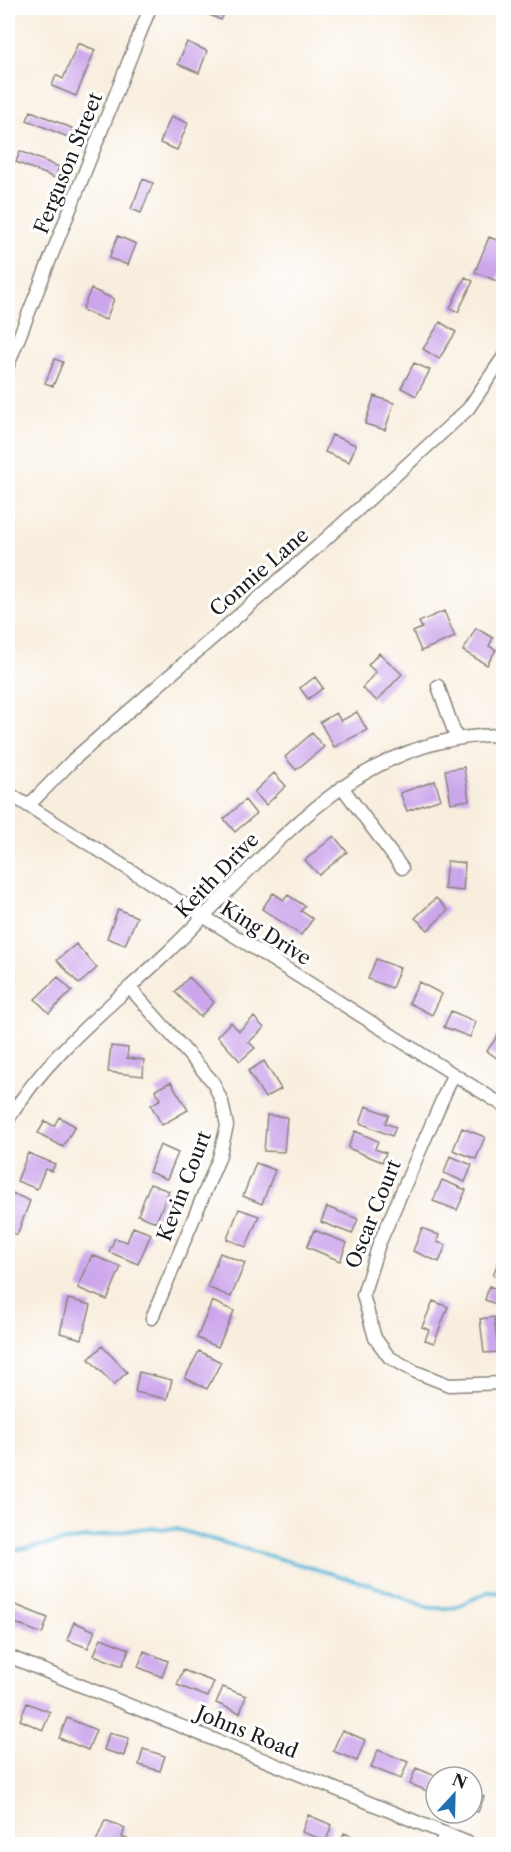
<svg xmlns="http://www.w3.org/2000/svg" width="511" height="1852" viewBox="0 0 511 1852" font-family="'Libre Caslon Text',serif">
  <rect width="100%" height="100%" fill="#fff"/>
  <filter id="ink" filterUnits="userSpaceOnUse"><feTurbulence type="fractalNoise" baseFrequency=".0167" numOctaves="2"/><feDisplacementMap in="SourceGraphic" scale="12" xChannelSelector="R" yChannelSelector="G"/><feConvolveMatrix kernelMatrix="1 2 1 2 8 2 1 2 1" color-interpolation-filters="sRGB"/></filter>
  <filter id="wash" filterUnits="userSpaceOnUse"><feTurbulence type="fractalNoise" baseFrequency=".008" numOctaves="4" result="noise"/><feDisplacementMap in="SourceGraphic" scale="24" xChannelSelector="R" yChannelSelector="G"/><feGaussianBlur stdDeviation="1.35" result="paint"/><feColorMatrix in="noise" values="0 0 0 0 0 0 0 0 0 0 0 0 0 0 0 0 0 1.4 0 .05"/><feComposite in="paint" operator="in"/></filter>
  <g filter="url(#wash)">
    <rect width="100%" height="100%" fill="#f8eede"/>
    <g fill="none" stroke-linecap="round" stroke-linejoin="round">
      <path stroke="#55b4d4" stroke-width="4" d="M8 1551 145 1528 176 1529 371 1585 430 1608H454L488 1592 504 1593"/>
    </g>
    <g id="blocks">
      <path fill="#cca6eb" d="M194 8H227L221 20Z
        M187 42 207 51 199 73 178 64Z
        M78 43 95 50 76 96 52 86 56 75 63 79Z
        M31 111 74 129 70 138 27 120Z
        M171 116 188 123 177 150 160 143Z
        M20 151 59 167 55 178 16 162Z
        M143 179 153 183 141 213 131 209Z
        M118 236 136 244 128 265 109 258Z
        M489 237 504 243V265L497 281 475 272Z
        M465 277 473 281 458 312 450 308Z
        M91 289 114 299 106 320 82 310Z
        M440 322 456 332 439 359 423 349Z
        M55 359 63 362 53 386 45 383Z
        M414 363 430 370 416 396 401 388Z
        M374 396 394 403 385 430 365 424Z
        M332 435 356 445 349 462 325 452Z
        M444 611 455 637 421 651 413 632 422 628 419 622Z
        M476 628 493 638 489 646 496 650 487 665 463 651Z
        M379 653 402 674 377 701 362 688 376 672 368 665Z
        M315 677 323 688 308 699 300 688Z
        M357 712 367 730 334 747 320 722 336 713 341 721Z
        M312 733 324 747 296 770 285 757Z
        M464 767 469 800 451 803 445 770Z
        M274 773 286 786 266 805 254 792Z
        M435 781 441 799 407 811 400 793Z
        M245 800 256 814 235 832 224 819Z
        M334 836 347 852 319 875 305 860Z
        M447 861 465 863 463 891 444 889Z
        M273 893 284 900 288 895 305 906 301 911 313 919 301 935 262 909Z
        M436 898 448 910 428 930 415 918Z
        M118 909 137 917 125 945 107 938Z
        M76 944 97 968 79 984 57 960Z
        M376 959 400 968 392 988 368 979Z
        M58 977 72 991 49 1013 35 999Z
        M189 977 214 1002 200 1017 175 992Z
        M419 982 442 994 432 1015 409 1003Z
        M451 1011 476 1022 470 1037 444 1027Z
        M254 1017 264 1028 249 1042 255 1048 240 1061 217 1036 231 1022 239 1031Z
        M500 1032 504 1035V1063L487 1051Z
        M111 1046 128 1048 127 1058 144 1060 143 1076 108 1072Z
        M264 1061 281 1089 265 1098 248 1071Z
        M171 1082 188 1110 162 1125 151 1105 161 1099 155 1090Z
        M366 1106 389 1115 385 1123 396 1127 392 1136 360 1123Z
        M267 1115 287 1117 284 1152 264 1151Z
        M59 1117 75 1126 63 1147 38 1133 45 1121 54 1126Z
        M462 1128 485 1137 476 1159 453 1150Z
        M355 1131 378 1141 375 1149 386 1153 382 1162 348 1148Z
        M160 1145 178 1153 167 1179 149 1172Z
        M28 1153 55 1164 52 1171 45 1169 37 1189 17 1181Z
        M450 1156 472 1165 465 1182 444 1173Z
        M256 1163 275 1170 262 1204 243 1196Z
        M442 1180 466 1190 457 1210 433 1201Z
        M150 1184 169 1191 156 1222 138 1215Z
        M12 1193 30 1201 17 1235 8 1231V1204Z
        M327 1207 358 1219 352 1234 321 1222Z
        M239 1209 259 1216 246 1247 227 1239Z
        M133 1227 151 1234 138 1264 109 1252 115 1238 127 1242Z
        M422 1228 439 1235 437 1242 446 1245 439 1262 413 1251Z
        M314 1230 347 1243 340 1261 307 1247Z
        M220 1253 245 1263 231 1297 207 1287Z
        M92 1255 121 1267 107 1300 78 1288Z
        M499 1260 504 1261V1279L493 1275Z
        M489 1286 504 1292V1307L485 1300Z
        M68 1299 91 1305 82 1339 60 1333Z
        M212 1301 234 1311 218 1347 197 1338Z
        M433 1301 448 1307 434 1343 425 1340 429 1330 422 1327Z
        M494 1317 498 1352 484 1353 480 1319Z
        M102 1346 127 1372 114 1385 89 1359Z
        M199 1351 221 1362 207 1389 185 1378Z
        M139 1372 172 1380 167 1399 135 1392Z
        M8 1602 48 1618 42 1634 8 1620Z
        M74 1622 95 1631 88 1648 67 1640Z
        M101 1638 129 1649 122 1666 94 1655Z
        M144 1651 168 1661 162 1677 138 1667Z
        M183 1670 214 1682 208 1697 177 1685Z
        M223 1687 246 1696 240 1713 216 1703Z
        M8 1694 15 1697 8 1714Z
        M27 1703 50 1712 43 1730 20 1720Z
        M67 1718 96 1730 88 1750 59 1738Z
        M342 1730 365 1740 357 1761 333 1751Z
        M109 1733 129 1738 124 1756 104 1750Z
        M143 1749 165 1756 160 1771 139 1765Z
        M378 1750 408 1762 401 1779 371 1767Z
        M416 1768 436 1776 435 1794 410 1784Z
        M472 1792 484 1797 478 1812 472 1810Z
        M308 1815 332 1825 326 1841 302 1832Z
        M105 1820 125 1828 122 1837 134 1842 133 1844H95Z
        M344 1833 373 1844H340Z"/>
    </g>
  </g>
  <g filter="url(#ink)">
    <use href="#blocks" fill-opacity="0" stroke="#8a857d" stroke-width="1.5"/>
    <g fill="none" stroke-linecap="round" stroke-linejoin="round">
      <g stroke="#8a857d" stroke-width="15">
        <path id="street" d="M8 365 150 8
          M438 686 456 737
          M342 787 402 868
          M8 793 504 1106
          M28 806 74 759 317 547 468 409 504 356
          M130 988 213 1082 222 1102 227 1126 219 1158 152 1318
          M453 1075 379 1244 363 1295 375 1338 389 1357 416 1372 449 1385 504 1383
          M8 1120C48 1053 111 1006 167 953 267 858 351 733 504 735
          M8 1656 471 1844
          M441 1844 445 1833"/>
      </g>
      <use href="#street" stroke="#fff" stroke-width="12"/>
    </g>
  </g>
  <g text-anchor="middle" stroke-width="6" stroke-linejoin="round" paint-order="stroke">
    <g font-size="20" fill="#1c1c1c" stroke="#fff">
      <text transform="translate(68 163) rotate(-68)" y="7">Ferguson Street</text>
      <text transform="translate(259 572) rotate(-41)" y="7">Connie Lane</text>
      <text transform="translate(217 875) rotate(-46)" y="7">Keith Drive</text>
      <text transform="translate(266 933) rotate(32)" y="7">King Drive</text>
      <text transform="translate(184 1186) rotate(-69)" y="7">Kevin Court</text>
      <text transform="translate(373 1214) rotate(-68)" y="7">Oscar Court</text>
      <text transform="translate(247 1732) rotate(22)" y="7">Johns Road</text>
    </g>
  </g>
  <rect width="511" height="1852" fill="none" stroke="#fff" stroke-width="30"/>
  <g transform="translate(454 1795) rotate(22)"><circle r="28" fill="#ffffff" stroke="#a4a4a4" stroke-width="1.5"/>
  <path d="M0-4.5L10 22L0 15L-10 22Z" fill="#1f6fb2"/>
  <text y="-9" font-size="16" font-weight="bold" text-anchor="middle" fill="#1c1c1c">N</text>
  </g>
</svg>
